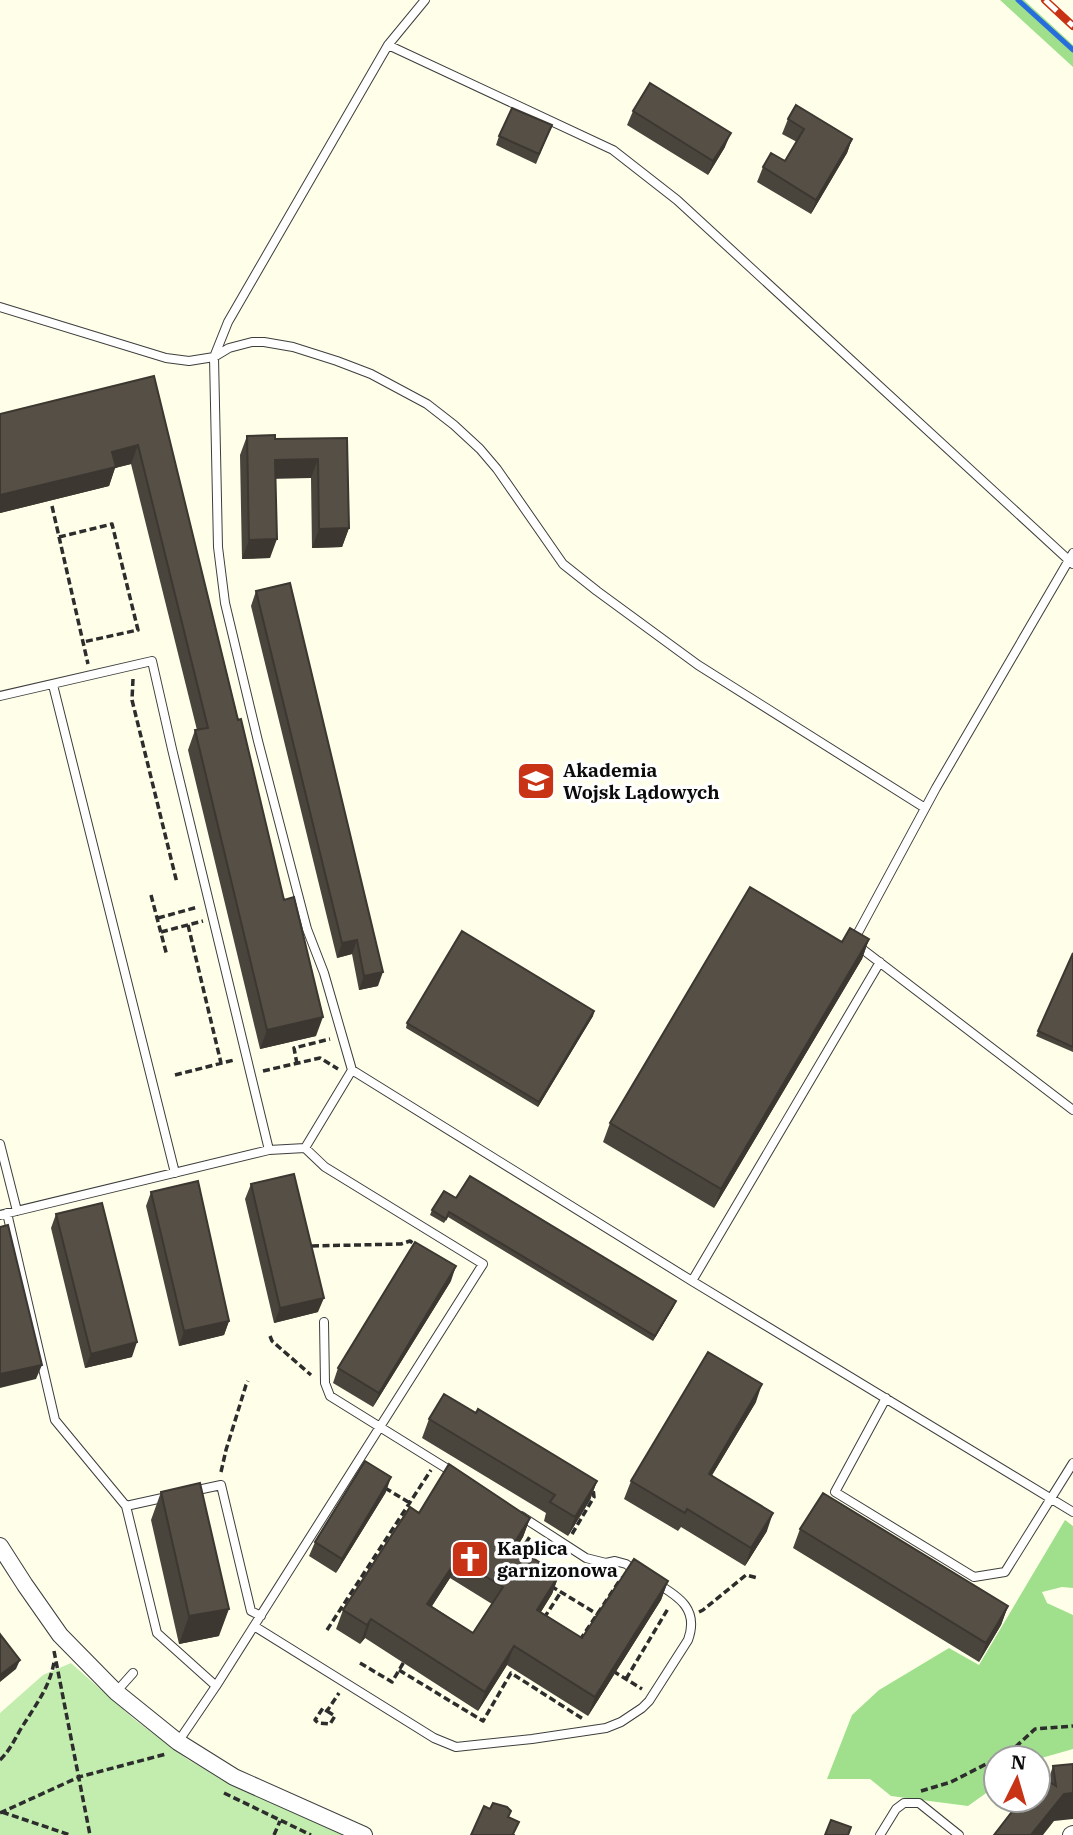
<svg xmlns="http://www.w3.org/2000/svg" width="1073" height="1835" viewBox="0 0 1073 1835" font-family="'IBM Plex Serif',serif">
  <rect width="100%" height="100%" fill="#ffffe9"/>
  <path fill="#c2edaf" d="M71 1663 134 1719 187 1759 224 1780 345 1835H0V1713L43 1675Z"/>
  <path fill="#a0e08c" d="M1000 0H1024L1073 45V67Z
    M1065 1520 1073 1526V1588L1062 1587 1042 1592 1047 1603 1073 1615V1749L1038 1759V1758H996V1786L968 1806 891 1796 870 1779H827L852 1715 879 1690 949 1648 979 1665Z"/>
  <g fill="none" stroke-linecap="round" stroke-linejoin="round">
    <path stroke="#276ddb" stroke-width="5" d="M1018 0 1073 50"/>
    <g stroke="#3e3e3e" stroke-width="10">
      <path id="lane" d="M388 45 613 150 677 200 1073 564
        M0 307 166 358 189 361 214 357 229 348 252 342H264L293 347 337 361 371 374 427 404 454 425 480 449 497 469 563 564 597 591 698 665 925 808
        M1073 553 936 788 853 942 1073 1110
        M53 685 175 1173
        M0 696 152 661 172 749 269 1150
        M352 1070 324 973 307 929 258 741 225 603 218 547 214 357 228 322 388 45 425 0
        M0 1144 17 1211
        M7 1213 55 1420 126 1506 157 1633 216 1686
        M0 1215 269 1150 305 1148 352 1070 692 1281 1073 1512
        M692 1281 880 962
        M324 1322 325 1383 330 1396 454 1473
        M886 1398 835 1492 974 1577 1005 1572 1073 1463
        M193 1491 221 1485 251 1611 261 1616
        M126 1506 167 1497
        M521 1516 586 1558 606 1563 615 1561 626 1564 636 1571
        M254 1626 434 1738 456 1747 532 1739 606 1728 621 1722 642 1708 649 1701 688 1640C699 1610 680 1597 656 1583
        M116 1692 133 1673
        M178 1742 216 1686 483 1264 325 1167 305 1148
        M880 1835 896 1809 904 1803H919L959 1835"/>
    </g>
    <g stroke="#3e3e3e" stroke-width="18">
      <path id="street" d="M0 1546 25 1585 60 1635 116 1692 178 1742 234 1777 364 1835
        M1071 1835 1073 1834"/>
    </g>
    <path stroke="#2d2d2d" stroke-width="3.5" stroke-dasharray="7 3.5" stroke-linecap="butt" d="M52 506 88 664
      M59 537 112 524 138 630 83 642
      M133 679 132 700 177 883
      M151 895 167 956
      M158 918 198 907
      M188 925 221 1063
      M161 932 203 921
      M297 1064 294 1048 330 1039
      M263 1071 320 1058 338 1069
      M175 1075 234 1060
      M312 1246 401 1244 410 1241 417 1246
      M270 1336 272 1341 311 1375
      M221 1472 226 1450 246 1385 248 1381
      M385 1488 410 1503
      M572 1534 594 1497 593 1488
      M520 1552 531 1535
      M551 1586 597 1614
      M699 1612 703 1610 746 1575 758 1578
      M544 1618 561 1592
      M327 1630 431 1470
      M580 1640 622 1577
      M54 1651 90 1835
      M360 1663 392 1682 405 1660
      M399 1670 483 1721 511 1673 583 1719
      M613 1671 642 1689
      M626 1679 669 1607
      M327 1711 335 1716 330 1724 318 1723 315 1720 323 1708 327 1711 339 1693
      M998 1758 1010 1752 1035 1729 1073 1726
      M0 1760C11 1749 14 1740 22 1727 35 1706 50 1687 54 1662
      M921 1791 951 1782 996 1759
      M224 1793 311 1835
      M2 1812 70 1835
      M0 1813 79 1777 166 1754
      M274 1835 280 1821"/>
    <use href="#lane" stroke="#fff" stroke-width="8"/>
    <use href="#street" stroke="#fff" stroke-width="16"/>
    <g stroke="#c83315" stroke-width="8">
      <path id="rail" d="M1045 0 1073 26"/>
    </g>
    <use href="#rail" stroke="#fff" stroke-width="5" stroke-dasharray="16" stroke-linecap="butt"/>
  </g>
  <path fill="#49443c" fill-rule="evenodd" d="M633 111 725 147 708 175 627 125Z
    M788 119 852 139 847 153 811 214 757 182 763 167 785 161 797 142 782 134Z
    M552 125 536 164 496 145 499 136Z
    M154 376 316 1036 260 1049 188 750 195 730H197L131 464 115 468 109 486 0 513V414Z
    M247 436 275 439 347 438 349 528 342 547 312 548 311 478H275L270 558 242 559 240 455Z
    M256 591 378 986 359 990 352 954 337 958 251 606Z
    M869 939 862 959 714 1208 603 1142 610 1123 842 942Z
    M1073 953V1052L1036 1036Z
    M594 1011 593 1016 538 1107 406 1028 407 1023Z
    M251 1184 318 1312 274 1323 245 1199Z
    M151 1192 229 1321 224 1335 179 1346 146 1206Z
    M456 1198 674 1306 653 1341 448 1217 444 1223 430 1215 432 1210Z
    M56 1214 132 1357 85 1368 51 1228Z
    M451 1281 373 1407 333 1383 338 1368Z
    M756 1402 712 1475 767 1531 745 1566 681 1527 678 1531 624 1499 631 1481Z
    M476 1413 597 1481 590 1500 568 1536 544 1521 546 1513 422 1438 429 1419Z
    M161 1492 219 1636 179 1644 151 1520Z
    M386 1492 336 1573 309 1556 315 1542Z
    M419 1513 530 1518 523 1537 517 1547 559 1575 552 1594 541 1612 582 1638 668 1581 661 1600 588 1716 507 1665 478 1711 365 1638 360 1644 336 1629 343 1610ZM450 1578 492 1604 473 1633 432 1606Z
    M800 1529 1008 1606 1001 1625 979 1662 793 1548Z
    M1073 1764 1054 1821 1048 1781 1053 1766Z"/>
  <path fill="#3c3731" d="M731 133 725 147 708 175 713 161Z
    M852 139 847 153 811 214 816 200Z
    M138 445 131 464 115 468 109 486 0 513V495L112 452Z
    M318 459 311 478 268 479 275 460Z
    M349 528 342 547 312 548 319 529Z
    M277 539 270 558 242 559 249 540Z
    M869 939 862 959 714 1208 721 1189Z
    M357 940 352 954 337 958 342 943Z
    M383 972 378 986 359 990 364 976Z
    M594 1011 593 1016 538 1107 539 1102Z
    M323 1017 316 1036 260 1049 267 1030Z
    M456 1266 451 1281 373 1407 379 1393Z
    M324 1298 318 1312 274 1323 280 1308Z
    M676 1301 674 1306 653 1341 655 1336Z
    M229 1321 224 1335 179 1346 184 1331Z
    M137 1342 132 1357 85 1368 91 1354Z
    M42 1365 36 1379 0 1388V1374Z
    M762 1384 756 1402 702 1492 709 1474Z
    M391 1477 386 1492 336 1573 342 1559Z
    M597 1481 590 1500 568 1536 575 1517Z
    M773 1513 767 1531 745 1566 751 1548Z
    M530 1518 523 1537 506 1564 513 1545Z
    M457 1559 450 1578 421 1623 427 1604Z
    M559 1575 552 1594 530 1629 537 1610Z
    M668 1581 661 1600 588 1716 595 1697Z
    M1008 1606 1001 1625 979 1662 986 1643Z
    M229 1609 219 1636 179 1644 189 1616Z
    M371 1619 365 1638 360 1644 367 1625Z
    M514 1646 507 1665 478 1711 485 1692Z
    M20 1660 16 1669 0 1682V1675Z
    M1073 1793V1819L1054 1821 1043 1835H1031L1064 1794Z"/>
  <path fill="#554f46" stroke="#3c3731" stroke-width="2" fill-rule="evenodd" d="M650 83 731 133 713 161 633 111Z
    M796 105 852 139 816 200 763 167 771 153 785 161 804 129 788 119Z
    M512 108 552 125 539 154 499 136Z
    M154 376 238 720 241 719 284 900 294 897 323 1017 267 1030 195 730 208 728 138 445 112 452 116 467 0 495V414Z
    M275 435V439L347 438 349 528 319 529 318 459 275 460 277 539 249 540 247 436Z
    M290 583 383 972 364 976 357 940 342 943 256 591Z
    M750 887 842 942 850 928 869 939 721 1189 610 1123Z
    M462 931 594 1011 539 1102 407 1023Z
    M1073 953V1047L1038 1031Z
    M294 1174 324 1298 280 1308 251 1184Z
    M470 1176 676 1301 655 1336 449 1212 446 1219 432 1210 444 1191 456 1198Z
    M198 1181 229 1321 184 1331 151 1192Z
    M102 1203 137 1342 91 1354 56 1214Z
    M8 1225 42 1365 0 1374V1227Z
    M415 1242 456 1266 379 1393 338 1368Z
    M708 1352 762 1384 709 1474 773 1513 751 1548 687 1509 685 1513 631 1481Z
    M444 1394 476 1413 478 1409 597 1481 575 1517 550 1502 555 1495 429 1419Z
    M365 1461 391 1477 342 1559 315 1542Z
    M449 1464 530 1518 513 1545 559 1575 537 1610 582 1638 634 1559 668 1581 595 1697 514 1646 485 1692 371 1619 367 1625 343 1610 410 1507 419 1513ZM457 1559 503 1587 473 1633 427 1604Z
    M200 1483 229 1609 189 1616 161 1492Z
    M823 1493 1008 1606 986 1643 800 1529Z
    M0 1634 20 1660 0 1675Z
    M1073 1764V1793L1064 1794 1031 1835H994L1021 1800H1038V1779L1040 1776 1056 1786 1053 1766Z
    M493 1803 507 1807 511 1811 508 1817 519 1822 513 1834 514 1835H471L484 1806 490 1809Z
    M831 1820 851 1827 848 1835H825Z"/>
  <defs>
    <g id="university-square" transform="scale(2.0125)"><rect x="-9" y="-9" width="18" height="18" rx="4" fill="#c83315" stroke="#fff"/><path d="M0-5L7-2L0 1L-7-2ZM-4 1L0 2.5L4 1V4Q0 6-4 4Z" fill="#fff"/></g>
    <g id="church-square" transform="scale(2.0125)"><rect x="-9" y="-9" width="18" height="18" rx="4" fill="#c83315" stroke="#fff"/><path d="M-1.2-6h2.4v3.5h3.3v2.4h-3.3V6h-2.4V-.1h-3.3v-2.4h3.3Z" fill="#fff"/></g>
  </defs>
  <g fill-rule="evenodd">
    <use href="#university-square" x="536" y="781"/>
    <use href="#church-square" x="470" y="1559"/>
  </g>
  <g text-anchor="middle" stroke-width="7" stroke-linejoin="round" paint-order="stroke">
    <g font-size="19" font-weight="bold" fill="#0b0b0b" stroke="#fff" text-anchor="start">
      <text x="563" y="777">Akademia<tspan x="563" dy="22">Wojsk Lądowych</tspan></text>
      <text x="497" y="1555">Kaplica<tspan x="497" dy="22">garnizonowa</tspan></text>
    </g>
  </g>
  <g transform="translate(1017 1779) rotate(5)"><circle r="33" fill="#ffffff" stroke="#9d9d9d" stroke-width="2"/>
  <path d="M0-5L12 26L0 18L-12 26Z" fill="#c83315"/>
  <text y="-10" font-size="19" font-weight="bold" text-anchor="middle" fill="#0b0b0b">N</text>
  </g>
</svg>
